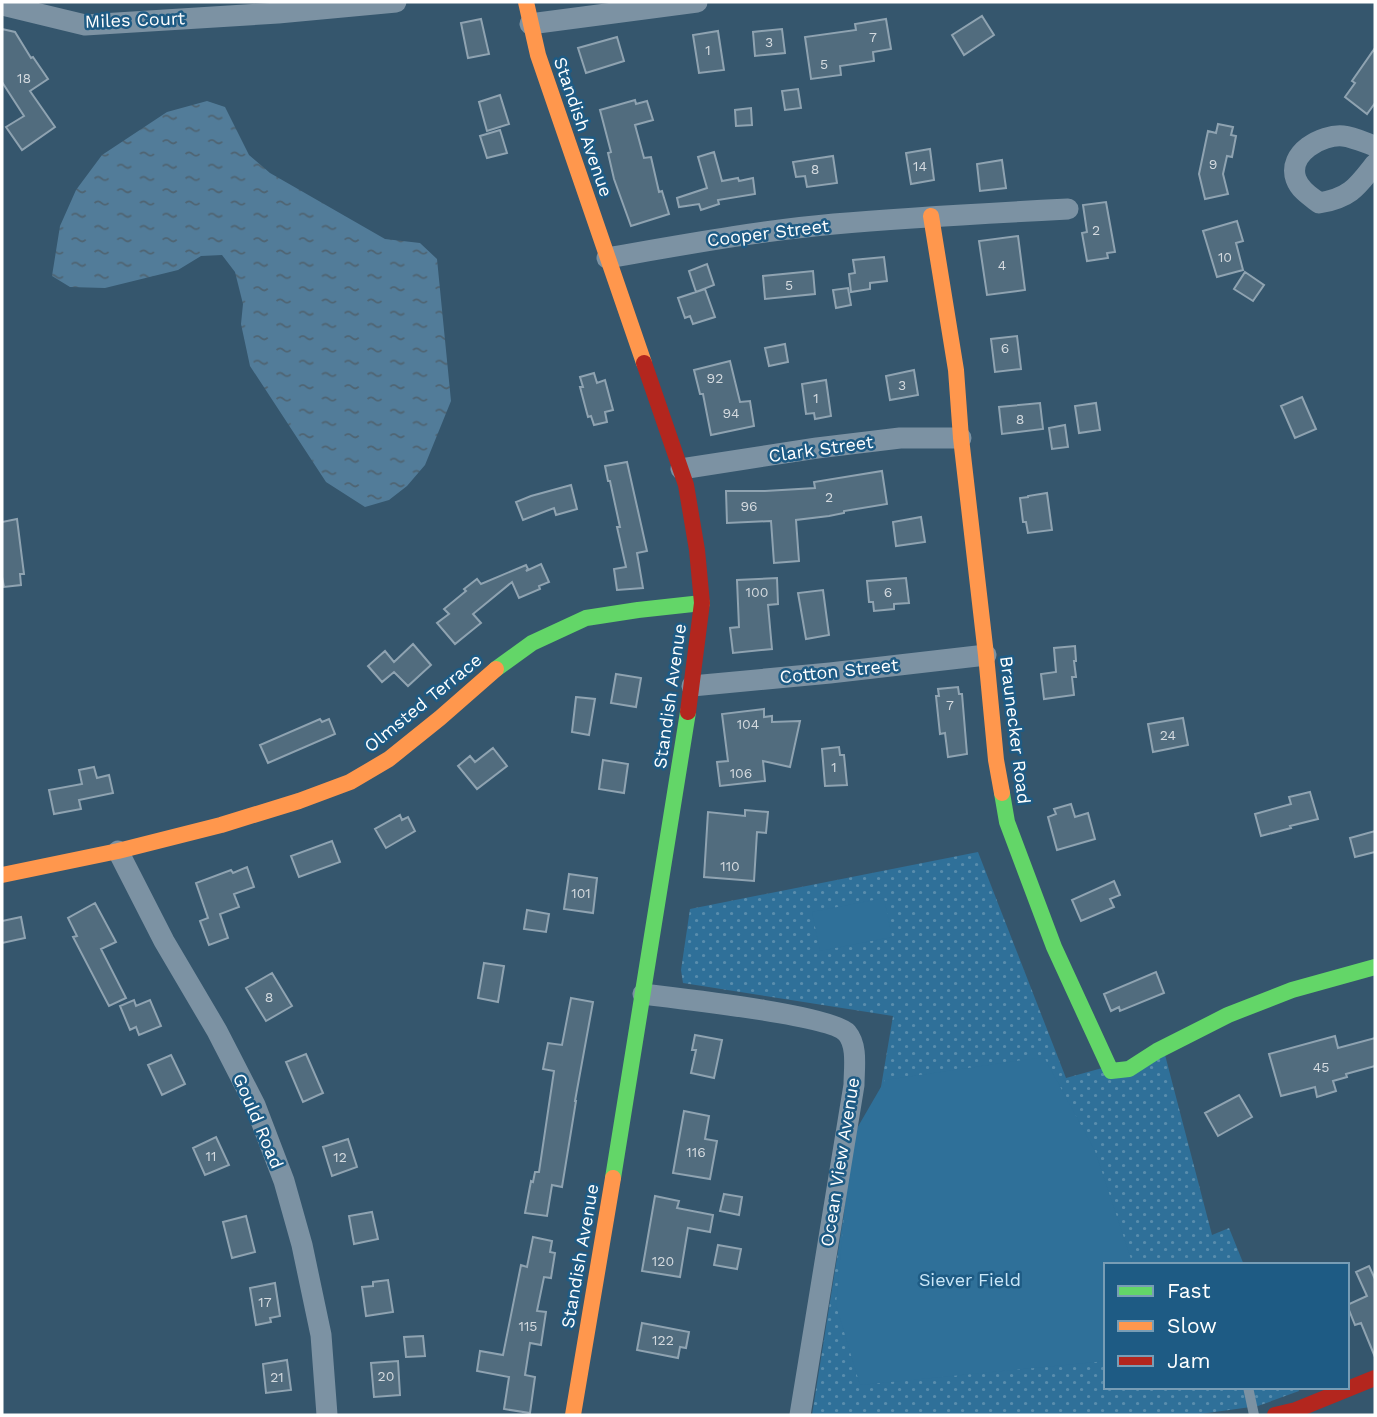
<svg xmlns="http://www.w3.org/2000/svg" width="1377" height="1417" viewBox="0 0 1377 1417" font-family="'Work Sans',sans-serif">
  <defs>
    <pattern id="grass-dots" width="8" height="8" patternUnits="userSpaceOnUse" patternTransform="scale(1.75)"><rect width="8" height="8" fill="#2f7099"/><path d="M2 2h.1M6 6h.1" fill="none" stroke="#598dad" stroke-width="1.8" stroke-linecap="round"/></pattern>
    <pattern id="water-ripples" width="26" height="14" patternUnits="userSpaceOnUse" patternTransform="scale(1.75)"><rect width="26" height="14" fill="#527c99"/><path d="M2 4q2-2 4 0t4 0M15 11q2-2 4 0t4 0" fill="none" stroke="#4f6472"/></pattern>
  </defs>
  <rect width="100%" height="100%" fill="#35566d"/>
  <path fill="url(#grass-dots)" d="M978 852 1066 1078 1164 1051 1212 1235 1229 1228 1244 1265H1106V1387H1298L1299 1391 1258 1406 1193 1415H812L845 1207 870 1152 893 1016 683 983 681 970 690 909Z"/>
  <path fill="#2f7099" d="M884 898 892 937 820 951 812 912Z
    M1044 1057 1095 1151 1133 1265H1106V1361L860 1385 836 1305 847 1182 856 1130 885 1080Z"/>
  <path fill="url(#water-ripples)" d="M207 101 225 107 249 155 270 173 385 239 420 243 437 259 451 401 425 465 407 486 389 500 365 507 326 482 250 366 241 324 243 304 235 272 222 255 201 256 178 270 105 288 70 287 52 276 60 226 76 190 102 155 167 112Z"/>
  <path fill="#516c7e" stroke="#8fa3b1" stroke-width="2" d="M982 16 994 35 964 55 952 35Z
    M481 19 489 54 468 58 461 23Z
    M886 19 891 49 873 52 874 61 840 66 841 75 811 79 805 37 856 30 855 24Z
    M2 29 15 32 31 58 33 57 48 79 30 91 55 127 22 150 6 127 24 116 2 82Z
    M782 29 785 53 755 56 753 32Z
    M718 31 724 70 699 73 693 35Z
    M617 37 624 61 586 73 578 48Z
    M1375 48V103L1367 114 1345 97 1355 83 1352 81Z
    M798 89 801 108 785 110 782 91Z
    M500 95 509 124 487 131 479 102Z
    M635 100 636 104 647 101 653 120 635 125 644 158 651 157 659 192 662 191 669 214 631 226 614 179 608 153 611 152 600 110Z
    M751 108 752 125 736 126 735 110Z
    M1218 124 1233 127 1231 135 1236 136 1232 157 1227 156 1223 174 1228 194 1205 199 1199 174 1208 131 1216 133Z
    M500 130 507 153 487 158 480 136Z
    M930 149 934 180 911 184 906 153Z
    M714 152 722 181 738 178 739 181 753 178 755 194 718 200 719 204 701 210 699 204 679 207 677 198 707 188 698 157Z
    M833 156 837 183 807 187 805 176 796 177 793 162Z
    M1002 160 1006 188 980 191 977 164Z
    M1106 202 1115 252 1107 253 1108 258 1087 261 1082 233 1087 232 1083 205Z
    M1237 221 1243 241 1236 243 1243 270 1217 277 1203 231Z
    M1018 236 1025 290 987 295 979 241Z
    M884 257 887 281 870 283V289L851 292 849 274 855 273 853 260Z
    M707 264 714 285 696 292 689 271Z
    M813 271 815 294 765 299 763 276Z
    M1245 272 1264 285 1253 301 1234 289Z
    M848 288 851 305 836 308 833 290Z
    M705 289 715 317 693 324 690 316 685 318 678 298Z
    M1017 336 1021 369 995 372 991 339Z
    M785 344 788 362 769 366 765 348Z
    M730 361 740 402 750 401 754 426 711 435 703 394H700L694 370Z
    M914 370 918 395 890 400 886 376Z
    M594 373 597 383 605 380 613 410 605 412 607 422 594 425 591 416 588 417 580 387H583L580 377Z
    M826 380 831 416 815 419 814 413 806 414 802 384Z
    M1302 397 1316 429 1295 438 1281 406Z
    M1040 403 1043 429 1002 434 999 407Z
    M1096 403 1100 430 1079 433 1075 406Z
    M1065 425 1068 447 1052 449 1049 428Z
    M627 462 647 551 637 553 643 588 617 590 614 569 626 567 617 527H620L610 481H608L605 466Z
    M882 471 887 504 844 511V513L829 516 796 520 799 561 774 563 771 521 727 523 726 491H765L815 488 814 482Z
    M571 485 577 509 556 515 554 508 523 520 516 502 531 496Z
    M1047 493 1052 530 1028 533 1026 522H1023L1020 498 1028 497V496Z
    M921 517 925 542 896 546 893 522Z
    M17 519 24 574H20L21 585 4 587 2 577V522Z
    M541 564 549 582 539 586 540 589 519 598 512 582 473 614 481 623 455 644 437 623 449 614 444 609 466 591 464 589 477 579 481 584 526 565 528 569 526 571Z
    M777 578 778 604 768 605 772 649 733 653 730 628 739 627 737 580Z
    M906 578 909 603 894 604V609L874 611 873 602H869L867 581Z
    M823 590 829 635 806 639 798 593Z
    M413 644 431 665 408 686 394 672 382 682 368 666 385 651 394 662Z
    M1075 646 1076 661H1074L1076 677H1072L1074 695 1044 699 1041 674 1056 672 1054 648Z
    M616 674 641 678 636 707 611 703Z
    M958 687 959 694H962L967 754 948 757 945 733 940 734 936 696H939L938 689Z
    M576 697 595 699 589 735 572 732Z
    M764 709V717L772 716V722L800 721 790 767 763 761 765 781 720 786 717 762 728 761 722 714Z
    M1183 718 1188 745 1153 752 1148 724Z
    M320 719 322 722 329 719 335 734 268 763 260 745Z
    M839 747 840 755H844L847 785 825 786 822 749Z
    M493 748 507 766 477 789 458 766 470 756 475 762Z
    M603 760 628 764 624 793 599 789Z
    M94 767 97 778 109 775 113 793 79 800 81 809 54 814 49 790 82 784 79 770Z
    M1310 792 1318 819 1290 826 1291 828 1261 836 1255 814 1291 804 1289 797Z
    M1071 804 1075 817 1088 813 1095 839 1057 850 1048 817 1056 814 1054 809Z
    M745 810 768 812 766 833 757 832 754 881 704 877 708 812 745 816Z
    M400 815 402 820 408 817 415 831 386 848 375 829Z
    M1375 831V852L1355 857 1350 838Z
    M332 841 340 862 299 877 291 856Z
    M247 867 254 887 234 894 239 907 220 914 228 938 209 945 200 921 208 918 196 883 231 870 233 873Z
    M569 874 597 878 593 913 564 909Z
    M1114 881 1120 895 1110 899 1114 907 1081 921 1072 900Z
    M95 903 116 942 101 949 126 998 109 1006 73 937 77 936 68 918Z
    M527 910 549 914 546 932 524 929Z
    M21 917 25 938 2 943V921Z
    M484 963 504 966 498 1002 478 998Z
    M1156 972 1164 993 1120 1011 1119 1007 1111 1011 1104 994Z
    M272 973 292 1006 266 1021 246 988Z
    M571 998 593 1002 575 1101H576L562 1187 552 1185 547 1216 525 1213 531 1181 533 1182 535 1172H539L554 1071 543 1069 548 1043 562 1045Z
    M134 1000 136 1006 150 1000 161 1026 139 1035 136 1027 130 1030 120 1006Z
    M695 1035 722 1040 714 1078 691 1073 696 1050H692Z
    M1335 1036 1338 1048 1375 1038V1066L1346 1074 1347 1077 1333 1081 1336 1091 1317 1097 1315 1087 1281 1096 1269 1054Z
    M306 1054 323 1093 303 1102 286 1062Z
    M171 1055 185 1084 162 1095 148 1065Z
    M1239 1095 1252 1117 1218 1136 1205 1113Z
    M684 1111 709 1116 705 1139 717 1141 710 1179 673 1173Z
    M216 1137 229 1165 205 1175 193 1148Z
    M348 1139 357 1167 332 1176 323 1147Z
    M724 1194 742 1197 739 1215 720 1211Z
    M655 1196 679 1201 677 1208 713 1215 710 1232 688 1228 680 1277 642 1271Z
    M372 1212 378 1239 354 1244 349 1216Z
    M246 1216 255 1252 232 1258 223 1222Z
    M533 1237 552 1241 550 1252 555 1253 551 1278 544 1277 537 1311 546 1312 541 1345 530 1343 525 1375 535 1377 530 1413 504 1409 509 1377 477 1371 480 1351 503 1355 521 1265 527 1267Z
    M718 1245 741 1249 737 1269 714 1265Z
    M1369 1266 1375 1279V1357L1361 1323 1355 1325 1347 1305 1367 1296 1356 1272Z
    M388 1280 393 1312 366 1316 362 1287 373 1286V1282Z
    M275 1283 280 1316 270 1318 271 1322 256 1325 250 1288Z
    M642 1323 689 1332 686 1348 680 1347 678 1358 637 1350Z
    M423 1336 425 1356 406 1357 404 1337Z
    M287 1360 291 1390 266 1393 263 1364Z
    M398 1361 400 1395 374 1397 371 1363Z"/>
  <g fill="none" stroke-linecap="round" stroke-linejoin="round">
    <path stroke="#7c92a3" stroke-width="10" d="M1248 1387 1254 1415"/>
    <path stroke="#7c92a3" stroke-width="21" d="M2 5 85 25 278 13 396 2
      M530 24 697 2
      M1375 146C1366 143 1353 137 1343 136 1322 134 1287 153 1296 179 1300 190 1310 196 1319 203 1350 198 1357 187 1375 164
      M607 258C682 245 757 231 834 224 912 217 990 213 1068 209
      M681 469 817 448 900 438H961
      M692 686 830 673 986 655
      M118 851 164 941 217 1031 255 1105 284 1181 302 1245 321 1335 327 1415
      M643 994C675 998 831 1015 847 1033 858 1046 854 1069 854 1085L800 1415"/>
    <path stroke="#63d668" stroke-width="16" d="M496 669 532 643 586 618 638 610 702 603
      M1002 793 1007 822 1054 947 1111 1071 1129 1069 1157 1051 1228 1015 1292 990 1375 967
      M613 1178 688 712"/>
    <path stroke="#ff974d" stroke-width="16" d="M526 2 538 55 644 363
      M931 216 956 370 961 438 986 655 996 760 1002 793
      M2 875 118 851 221 825 299 801 350 782 389 759 440 718 496 669
      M573 1415 613 1178"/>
    <path stroke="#b3261e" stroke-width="16" d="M644 363 686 485 697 550 702 603 688 712
      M1275 1415 1296 1410 1375 1378"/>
  </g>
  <g text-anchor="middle" stroke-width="5" stroke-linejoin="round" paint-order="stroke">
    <g font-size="14" fill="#d4dadf">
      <text x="873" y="42">7</text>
      <text x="769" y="47">3</text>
      <text x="708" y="55">1</text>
      <text x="824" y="69">5</text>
      <text x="24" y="83">18</text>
      <text x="1213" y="169">9</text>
      <text x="920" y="171">14</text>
      <text x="815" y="174">8</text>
      <text x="1096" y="235">2</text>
      <text x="1225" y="262">10</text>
      <text x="1002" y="270">4</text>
      <text x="789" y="290">5</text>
      <text x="1005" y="353">6</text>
      <text x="715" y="383">92</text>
      <text x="902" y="390">3</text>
      <text x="816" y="403">1</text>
      <text x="731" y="418">94</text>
      <text x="1020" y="424">8</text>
      <text x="829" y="502">2</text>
      <text x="749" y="511">96</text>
      <text x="757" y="597">100</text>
      <text x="888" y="597">6</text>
      <text x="950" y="710">7</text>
      <text x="748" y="729">104</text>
      <text x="1168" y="740">24</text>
      <text x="834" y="772">1</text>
      <text x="741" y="778">106</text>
      <text x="730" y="871">110</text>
      <text x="581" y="898">101</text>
      <text x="269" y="1002">8</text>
      <text x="1321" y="1072">45</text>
      <text x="696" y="1157">116</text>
      <text x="211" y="1161">11</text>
      <text x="340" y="1162">12</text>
      <text x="663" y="1266">120</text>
      <text x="265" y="1307">17</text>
      <text x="528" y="1331">115</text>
      <text x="663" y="1345">122</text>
      <text x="386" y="1381">20</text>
      <text x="277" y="1382">21</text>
    </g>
    <g font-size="18" fill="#fff" stroke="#1e5b84">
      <text transform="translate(135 20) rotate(-2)" y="6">Miles Court</text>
      <text transform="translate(583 127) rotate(71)" y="6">Standish Avenue</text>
      <text transform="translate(768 233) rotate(-7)" y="6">Cooper Street</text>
      <text transform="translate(821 449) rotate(-8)" y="6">Clark Street</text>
      <text transform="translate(839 671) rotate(-6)" y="6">Cotton Street</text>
      <text transform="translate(670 696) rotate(-82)" y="6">Standish Avenue</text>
      <text transform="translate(423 703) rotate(-39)" y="6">Olmsted Terrace</text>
      <text transform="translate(1015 730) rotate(83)" y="6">Braunecker Road</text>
      <text transform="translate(258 1121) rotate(67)" y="6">Gould Road</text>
      <text transform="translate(840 1162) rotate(-81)" y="6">Ocean View Avenue</text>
      <text transform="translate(580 1256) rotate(-80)" y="6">Standish Avenue</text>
    </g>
    <g font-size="18" fill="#cae6f7" stroke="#1e5b84">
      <text x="970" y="1286">Siever Field</text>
    </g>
  </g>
  <rect width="1377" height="1417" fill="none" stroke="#ffffff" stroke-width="7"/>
  <rect x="1104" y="1263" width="245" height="126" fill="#1e5b84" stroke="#789db5" stroke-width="2"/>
  <rect x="1118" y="1286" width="35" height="10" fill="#63d668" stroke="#789db5" stroke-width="2"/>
  <text x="1167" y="1298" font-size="21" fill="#ffffff">Fast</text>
  <rect x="1118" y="1321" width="35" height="10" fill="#ff974d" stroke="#789db5" stroke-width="2"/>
  <text x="1167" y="1333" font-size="21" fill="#ffffff">Slow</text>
  <rect x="1118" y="1356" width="35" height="10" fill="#b3261e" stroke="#789db5" stroke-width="2"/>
  <text x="1167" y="1368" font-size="21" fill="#ffffff">Jam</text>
</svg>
